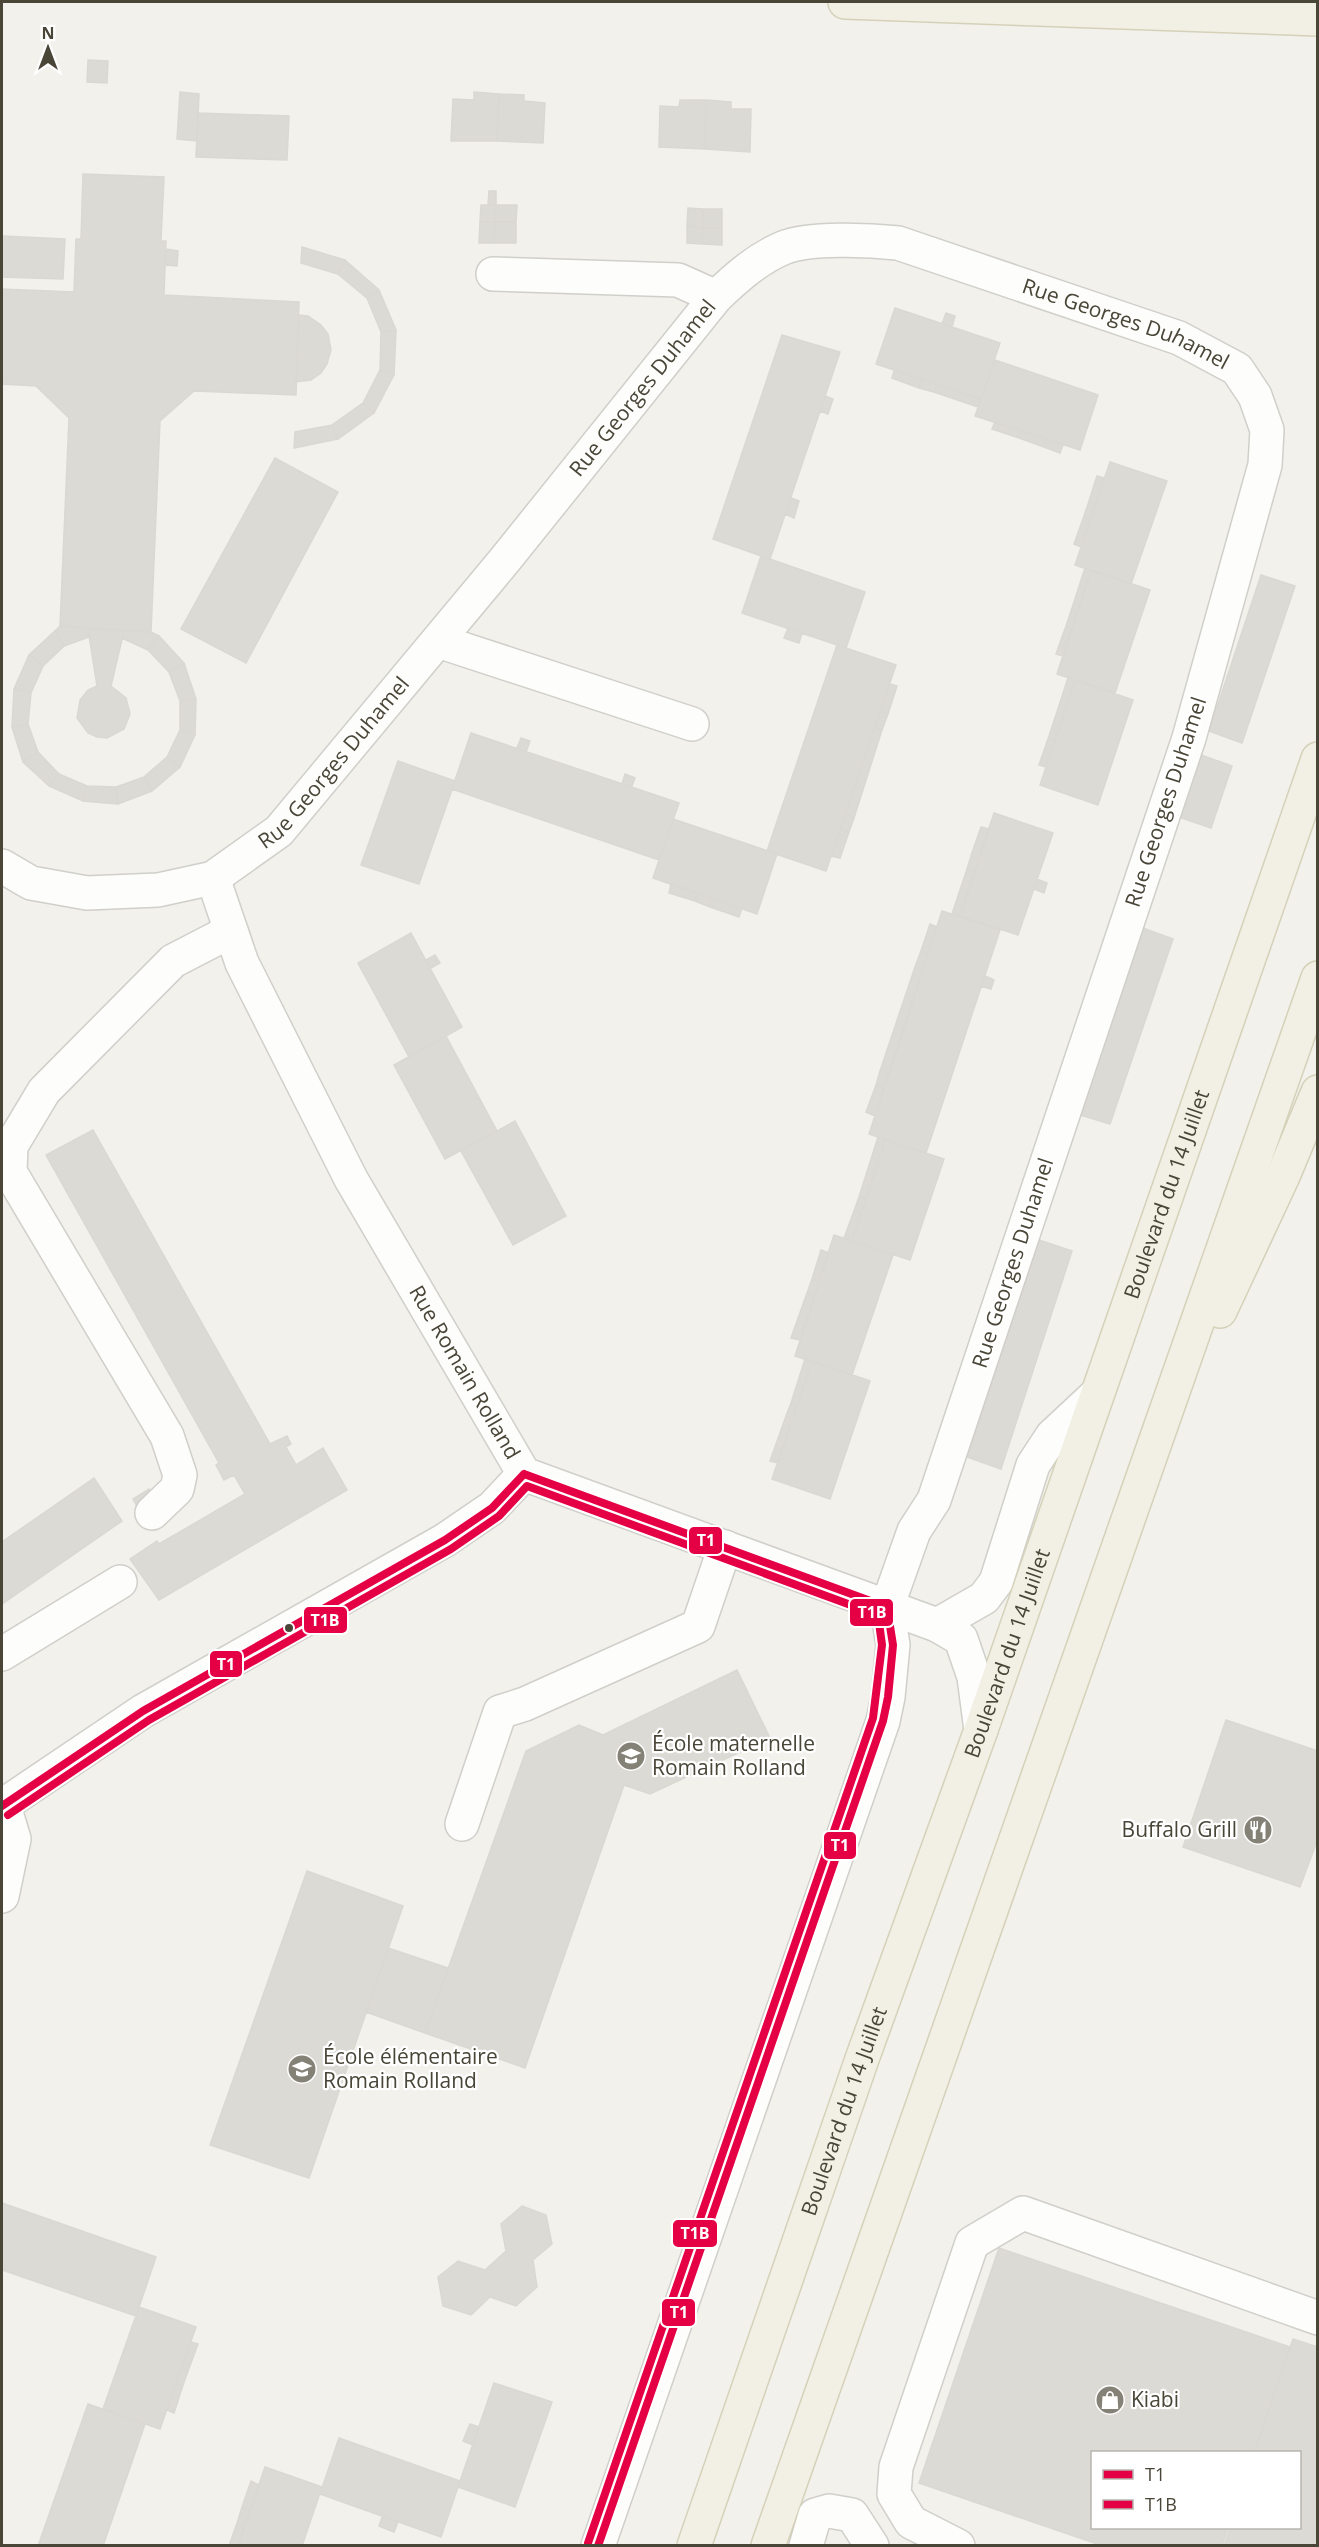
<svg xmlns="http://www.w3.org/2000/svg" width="1319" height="2547" viewBox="0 0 1319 2547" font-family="'Open Sans',sans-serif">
  <rect width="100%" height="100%" fill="#f2f1ec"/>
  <path fill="#dcdad4" stroke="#dad8d2" stroke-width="1.5" d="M88 60 108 61 107 83 87 82Z
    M180 92 199 94 197 141 177 139Z
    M474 92 499 94 497 141H451L453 99 474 100Z
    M499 94 524 95V101L545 103 543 143 497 141Z
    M680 100H706L705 149 659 147 660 106 679 107Z
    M706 100 731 102V109H751L750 152 705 149Z
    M198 113 289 116 287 160 196 157Z
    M83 174 164 177 161 241H166L164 295 299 302 296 395 194 391 160 421 151 632 60 626 69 418 36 386 2 384V289L74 292 76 239H81Z
    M489 191H496V205H488Z
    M481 205H496L495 222H480Z
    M496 205H517L516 222H495Z
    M688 208 703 209V228L687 226Z
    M703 209H722V228H703Z
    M480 222H495L494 243H479Z
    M495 222H516V243H494Z
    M687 226 703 228 702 244 687 243Z
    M703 228H722V245L702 244Z
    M2 236 65 239 63 279 2 277Z
    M302 247 345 260 338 274 301 263Z
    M166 249 178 251 177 266 165 265Z
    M345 260 379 290 367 298 338 274Z
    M379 290 396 330 381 332 367 298Z
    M895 308 1000 343 981 399 876 364Z
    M946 313 955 316 952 327 942 324Z
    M299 315 308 316 321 325 328 334 331 350 327 364 321 373 311 380 296 382Z
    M396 330 394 375 380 370 381 332Z
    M782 335 840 352 770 559 713 539Z
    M995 360 1098 395 1080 450 975 416Z
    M380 370 394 375 374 413 363 403Z
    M894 371 922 379 919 388 892 378Z
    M922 379 937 385 934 392 919 388Z
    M937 385 981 399 978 407 934 392Z
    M825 396 833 399 828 414 820 411Z
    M363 403 374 413 338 439 332 425Z
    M995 422 1021 430 1019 438 992 429Z
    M332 425 338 439 294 448 295 432Z
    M1021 430 1035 435 1033 443 1019 438Z
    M1035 435 1063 445 1060 453 1033 443Z
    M275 458 338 492 246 663 181 629Z
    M1110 462 1167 481 1131 584 1075 565Z
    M1097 476 1104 478 1096 504 1089 501Z
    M791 498 799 501 794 518 785 514Z
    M1089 501 1096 504 1091 518 1084 516Z
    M1084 516 1091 518 1081 547 1074 544Z
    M761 556 865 592 846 648 742 613Z
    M1085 568 1091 570 1077 614 1071 611Z
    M1091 570 1150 590 1115 693 1057 674Z
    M1261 575 1295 586 1242 743 1209 731Z
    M1071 611 1077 614 1072 629 1066 626Z
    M60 626 88 629 89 637 64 646 55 631Z
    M1066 626 1072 629 1063 656 1056 654Z
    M788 628 802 633 799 643 784 638Z
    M88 629 124 631 111 686 126 698 130 714 124 729 107 738 97 737 88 733 77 718 80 700 88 690 97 686Z
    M55 631 64 646 43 666 29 655Z
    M124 631 151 632 159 636 148 650 122 638Z
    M159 636 184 663 169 672 148 650Z
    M837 645 896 665 826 871 767 851Z
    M29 655 43 666 31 693 14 689Z
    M184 663 196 699 180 701 169 672Z
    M1068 678 1075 680 1060 726 1053 724Z
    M1075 680 1133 700 1098 805 1040 785Z
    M890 684 897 686 888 714 881 711Z
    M14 689 31 693 28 724 12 727Z
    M196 699 195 735 180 730V701Z
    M881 711 888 714 882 730 875 727Z
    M28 724 38 752 23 762 12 727Z
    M1053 724 1060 726 1055 741 1048 739Z
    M875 727 882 730 854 818 845 814Z
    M180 730 195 735 180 767 167 757Z
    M471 733 679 803 659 860 452 789Z
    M521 738 530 741 526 752 517 748Z
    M1048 739 1055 741 1046 767 1039 765Z
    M38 752 59 774 49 786 23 762Z
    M1201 755 1232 766 1211 828 1179 817Z
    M167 757 180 767 152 791 144 777Z
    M398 761 455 781 419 884 361 865Z
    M59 774 87 786 83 801 49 786Z
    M625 774 635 778 632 786 622 784Z
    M144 777 152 791 118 804 116 787Z
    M87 786 116 787 118 804 83 801Z
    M994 813 1053 833 1018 935 960 916Z
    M845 814 854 818 849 832 840 829Z
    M673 819 777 854 757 914 653 878Z
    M981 827 989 829 979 859 971 856Z
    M840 829 849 832 840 858 831 856Z
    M971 856 979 859 975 871 967 869Z
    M967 869 975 871 960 916 952 914Z
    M1037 879 1047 883 1044 893 1034 889Z
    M671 884 698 893 695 901 669 893Z
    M698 893 713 899 710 907 695 901Z
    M713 899 742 908 739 917 710 907Z
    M942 911 1000 930 926 1153 869 1134Z
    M930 924 937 927 928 954 921 951Z
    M1140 927 1173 939 1110 1124 1077 1114Z
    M411 933 462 1027 409 1057 358 963Z
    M921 951 928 954 923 970 915 967Z
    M435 955 440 963 431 968 426 960Z
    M915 967 923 970 889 1074 880 1071Z
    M985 976 994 980 991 989 981 986Z
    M446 1036 497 1131 445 1159 394 1065Z
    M880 1071 889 1074 884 1088 876 1085Z
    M876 1085 884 1088 875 1116 866 1112Z
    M515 1121 566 1216 513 1245 461 1151Z
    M93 1130 270 1444 287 1436 291 1444 286 1447 296 1465 323 1448 347 1490 159 1600 130 1559 157 1541 159 1544 245 1494 234 1475 224 1480 216 1465 219 1463 46 1155Z
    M878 1137 885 1140 866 1199 859 1197Z
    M885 1140 944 1159 910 1260 852 1241Z
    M859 1197 866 1199 861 1213 854 1211Z
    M854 1211 861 1213 852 1241 844 1238Z
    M834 1235 893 1255 852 1375 795 1356Z
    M1039 1240 1072 1251 1001 1469 967 1457Z
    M821 1250 829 1253 819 1282 812 1279Z
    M812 1279 819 1282 815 1295 807 1293Z
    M807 1293 815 1295 800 1340 791 1338Z
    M805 1359 812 1361 797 1406 791 1403Z
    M812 1361 870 1381 830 1499 772 1479Z
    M791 1403 797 1406 792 1419 786 1416Z
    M786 1416 792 1419 778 1463 770 1461Z
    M94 1478 122 1521 2 1604V1542Z
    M149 1489 155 1497 138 1508 133 1499Z
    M737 1670 770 1738 650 1794 624 1785 525 2068 425 2033 526 1751 579 1725 603 1735Z
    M1226 1720 1318 1751V1838L1300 1887 1183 1847Z
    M307 1871 403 1906 309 2178 210 2145Z
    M388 1948 448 1968 425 2033 366 2012Z
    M2 2203 156 2257 136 2316 2 2270Z
    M522 2206 546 2215 552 2244 533 2260 537 2287 516 2306 490 2297 471 2315 443 2306 438 2277 458 2261 485 2270 506 2251 501 2224Z
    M999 2248 1290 2347 1254 2452H1092V2528H1228L1222 2546H1103L919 2483Z
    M139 2307 196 2327 160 2429 103 2409Z
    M1293 2339 1318 2347V2546H1224L1230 2528H1300V2452H1255Z
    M191 2342 198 2344 188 2371 181 2369Z
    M181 2369 188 2371 183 2385 176 2383Z
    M176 2383 183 2385 174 2413 167 2410Z
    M494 2383 552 2402 515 2507 458 2487Z
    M88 2404 145 2424 103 2546H38Z
    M470 2424 479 2427 473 2445 463 2441Z
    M339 2438 460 2481 441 2537 320 2494Z
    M265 2467 322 2487 302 2546H238Z
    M251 2481 259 2485 250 2510 242 2507Z
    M242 2507 250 2510 244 2526 237 2523Z
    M382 2517 398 2522 394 2532 379 2526Z
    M237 2523 244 2526 238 2546H229Z"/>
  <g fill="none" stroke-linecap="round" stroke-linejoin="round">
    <g stroke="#d0cfc9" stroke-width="36">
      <g id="minor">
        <path d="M493 274 678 280 716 297"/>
        <path d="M438 641 692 724"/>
        <path id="s1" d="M2 866 31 883 87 893 158 890 213 878 279 831 504 561 716 297C736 278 757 259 783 248 809 237 870 240 898 243L1179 338 1237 369 1255 396 1267 430 1265 465 1189 738 934 1500 914 1531 887 1607 893 1645 888 1697 883 1721 598 2546"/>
        <path id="s2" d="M213 878 242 963 351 1179 524 1474 937 1625 961 1639 974 1677 981 1730"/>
        <path d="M152 1513 177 1489 180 1475 167 1436 10 1172 11 1146 44 1091 173 961 231 931"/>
        <path d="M937 1625 984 1598 996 1582 1033 1465 1052 1436 1096 1395"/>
        <path d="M2 1654 120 1582"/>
        <path d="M2 1806 143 1711 445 1540 492 1508 524 1474"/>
        <path d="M462 1824 500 1712 525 1704 698 1626 725 1547"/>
        <path d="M2 1896 14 1839 4 1806"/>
        <path d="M806 2546 815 2515 829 2511 852 2515 872 2546"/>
        <path d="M958 2546 911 2522 894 2494 896 2467 972 2243 1023 2213 1318 2318"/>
      </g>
    </g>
    <g stroke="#d5d1b9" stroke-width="36">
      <g id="major">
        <path d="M845 2 1318 19"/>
        <path d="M1220 1311 1283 1176 1318 1092"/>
        <path id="s3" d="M694 2546 862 2059 981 1730 1318 759"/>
        <path d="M768 2546 1318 978"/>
      </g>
    </g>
    <use href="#minor" stroke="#fdfdfc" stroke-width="33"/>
    <use href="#major" stroke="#f2f0e4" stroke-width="33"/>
    <g stroke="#fff" stroke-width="12">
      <path id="bus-1" d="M524 1474 887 1607
        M2 1806 143 1711 445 1540 492 1508 524 1474
        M598 2546 883 1721 888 1697 893 1645 887 1607"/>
    </g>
    <g stroke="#fff" stroke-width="12">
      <path id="bus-2" d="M8 1815 149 1720 451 1549 499 1516 527 1486 878 1615 882 1645 873 1718 588 2543"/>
    </g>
    <use href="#bus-1" stroke="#e50046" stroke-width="8"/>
    <use href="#bus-2" stroke="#e50046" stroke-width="8"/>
  </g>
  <defs>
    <g id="school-disc" transform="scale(1.5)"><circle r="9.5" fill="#848176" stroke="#fff"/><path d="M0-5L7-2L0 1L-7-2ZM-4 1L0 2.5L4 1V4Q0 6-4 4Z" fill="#fff"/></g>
    <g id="restaurant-disc" transform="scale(1.5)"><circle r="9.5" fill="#848176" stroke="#fff"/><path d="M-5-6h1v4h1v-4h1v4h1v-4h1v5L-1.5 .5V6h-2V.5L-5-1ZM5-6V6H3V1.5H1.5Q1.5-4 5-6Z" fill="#fff"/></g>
    <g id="shop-disc" transform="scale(1.5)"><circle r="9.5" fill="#848176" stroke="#fff"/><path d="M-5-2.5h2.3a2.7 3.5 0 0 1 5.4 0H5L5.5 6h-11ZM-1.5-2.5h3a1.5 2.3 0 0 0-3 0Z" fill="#fff"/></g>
  </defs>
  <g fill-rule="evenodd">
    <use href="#school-disc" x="631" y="1756"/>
    <use href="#restaurant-disc" x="1258" y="1830"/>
    <use href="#school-disc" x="302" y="2069"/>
    <use href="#shop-disc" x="1110" y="2400"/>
  </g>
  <circle fill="#494537" stroke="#fff" stroke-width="2" cx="289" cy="1628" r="5"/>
  <g text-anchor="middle" stroke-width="4.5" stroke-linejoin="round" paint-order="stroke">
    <g font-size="21" fill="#494537" stroke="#fff">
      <text dy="7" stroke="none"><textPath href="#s1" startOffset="1430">Rue Georges Duhamel</textPath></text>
      <text dy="7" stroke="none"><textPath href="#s1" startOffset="872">Rue Georges Duhamel</textPath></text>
      <text dy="7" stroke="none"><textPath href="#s1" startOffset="386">Rue Georges Duhamel</textPath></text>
      <text transform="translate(1166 802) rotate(-72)" y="7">Rue Georges Duhamel</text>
      <text dy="7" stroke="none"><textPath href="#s3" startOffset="1432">Boulevard du 14 Juillet</textPath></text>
      <text transform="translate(1013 1263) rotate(-72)" y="7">Rue Georges Duhamel</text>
      <text dy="7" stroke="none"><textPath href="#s2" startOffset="556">Rue Romain Rolland</textPath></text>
      <text dy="7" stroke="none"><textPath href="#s3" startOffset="946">Boulevard du 14 Juillet</textPath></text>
      <text dy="7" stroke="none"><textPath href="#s3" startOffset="460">Boulevard du 14 Juillet</textPath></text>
    </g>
    <g font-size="21" fill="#494537" stroke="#fff" text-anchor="start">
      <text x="652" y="1751">École maternelle<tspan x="652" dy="24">Romain Rolland</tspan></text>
      <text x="1237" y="1837" text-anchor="end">Buffalo Grill</text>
      <text x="323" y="2064">École élémentaire<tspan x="323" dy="24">Romain Rolland</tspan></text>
      <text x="1131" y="2407">Kiabi</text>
    </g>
  </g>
  <g stroke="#fff" stroke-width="2">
    <rect x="688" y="1526" width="35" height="29" rx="6" fill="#e50046"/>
    <rect x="849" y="1598" width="45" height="29" rx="6" fill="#e50046"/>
    <rect x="303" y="1606" width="45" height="28" rx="6" fill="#e50046"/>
    <rect x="209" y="1650" width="34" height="28" rx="6" fill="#e50046"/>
    <rect x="823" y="1831" width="34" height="29" rx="6" fill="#e50046"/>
    <rect x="672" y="2219" width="46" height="29" rx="6" fill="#e50046"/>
    <rect x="661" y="2298" width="35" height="29" rx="6" fill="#e50046"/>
  </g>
  <g font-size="16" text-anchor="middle" font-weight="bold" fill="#fff">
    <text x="706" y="1546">T1</text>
    <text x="872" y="1618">T1B</text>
    <text x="325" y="1626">T1B</text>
    <text x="226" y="1670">T1</text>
    <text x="840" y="1851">T1</text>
    <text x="695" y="2239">T1B</text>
    <text x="679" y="2318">T1</text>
  </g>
  <rect width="1319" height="2547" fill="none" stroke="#494537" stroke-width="6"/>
  <rect x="1091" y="2451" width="210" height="78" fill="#ffffff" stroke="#b6b5af" stroke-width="1.5"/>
  <rect x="1103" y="2470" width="30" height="9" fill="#e50046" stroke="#b6b5af" stroke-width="1.5"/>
  <text x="1145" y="2481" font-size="18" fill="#494537">T1</text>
  <rect x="1103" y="2500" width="30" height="9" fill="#e50046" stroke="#b6b5af" stroke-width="1.5"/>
  <text x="1145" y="2511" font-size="18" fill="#494537">T1B</text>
  <g transform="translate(48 48)" stroke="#ffffff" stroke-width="4.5" paint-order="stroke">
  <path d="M0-4.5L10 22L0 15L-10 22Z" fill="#494537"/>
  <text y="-9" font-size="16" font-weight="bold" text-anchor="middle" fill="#494537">N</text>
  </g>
</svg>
